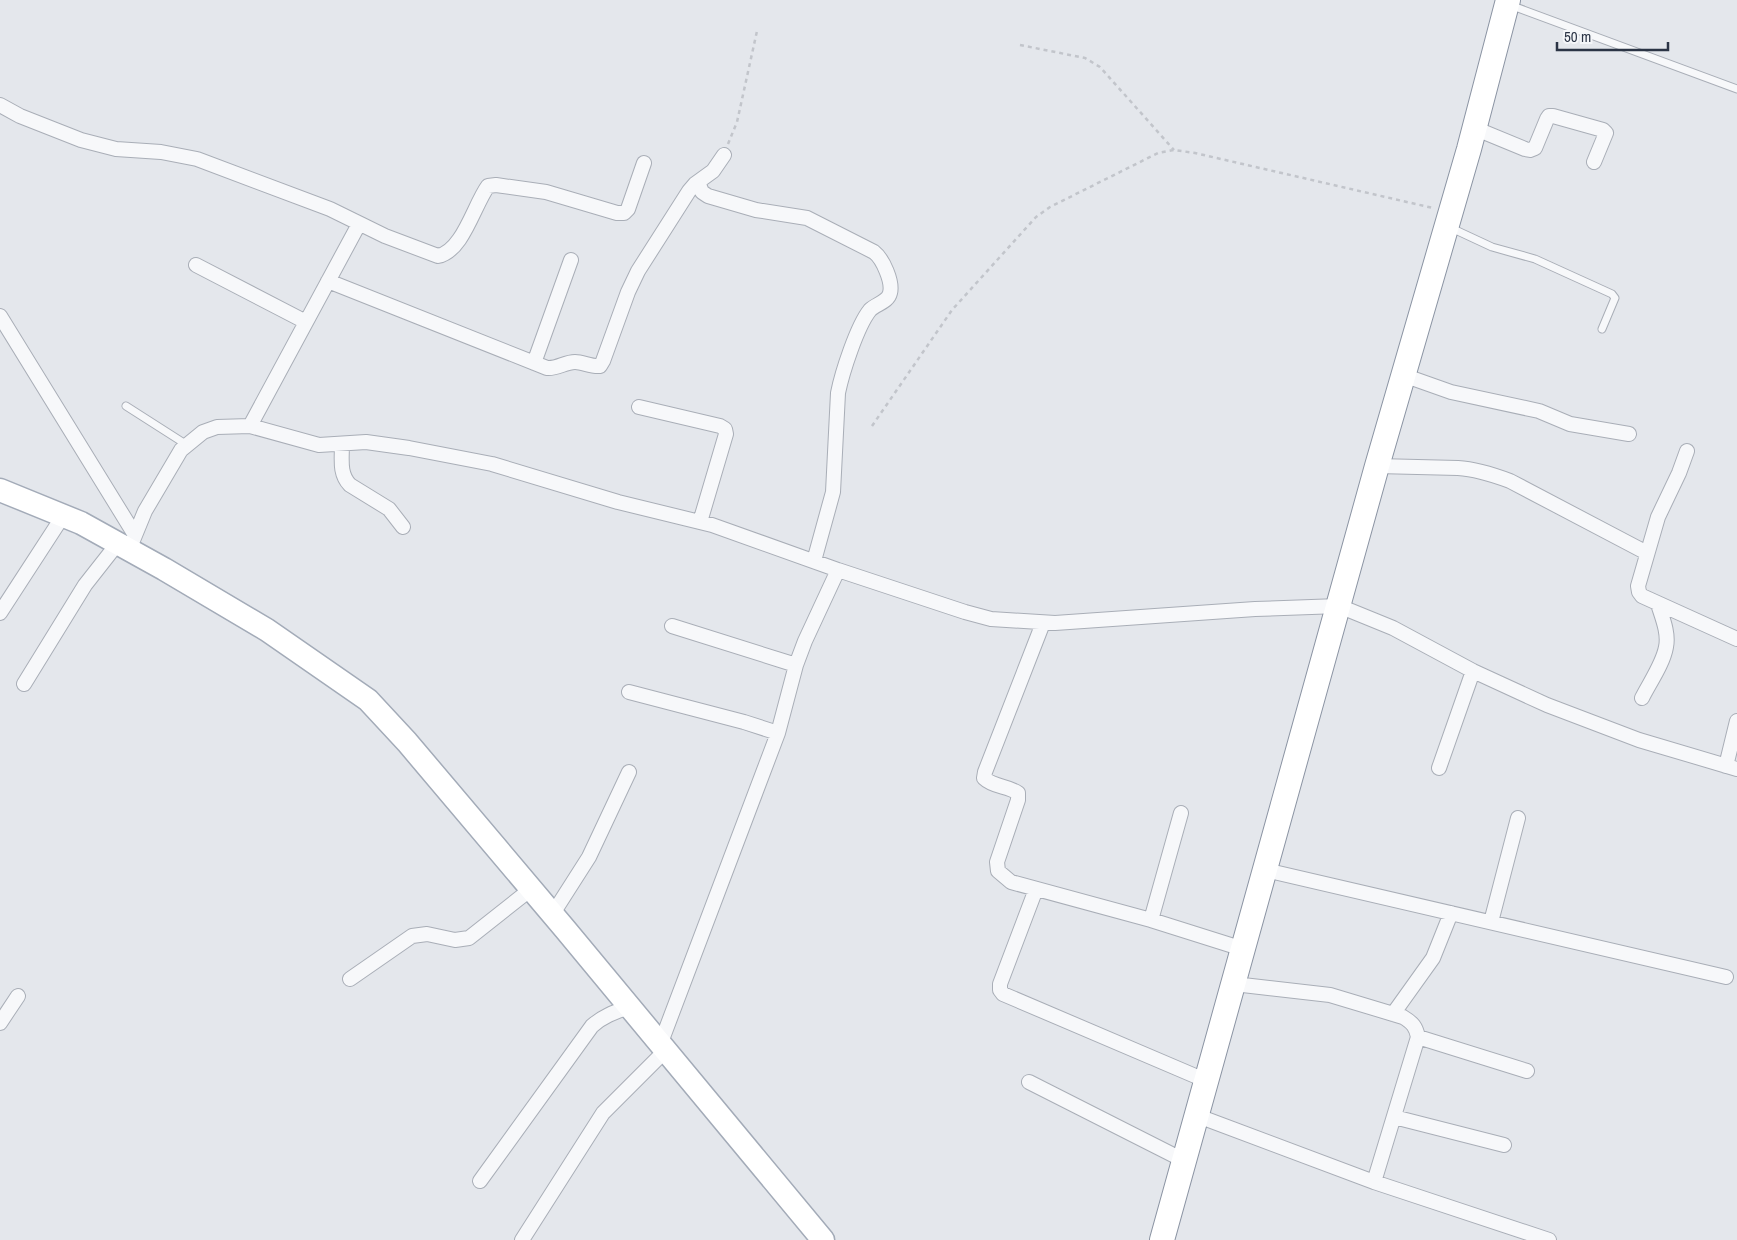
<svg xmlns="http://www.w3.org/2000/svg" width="1737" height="1240" viewBox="0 0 1737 1240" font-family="'Archivo Narrow',sans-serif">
  <rect width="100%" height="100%" fill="#e4e7ec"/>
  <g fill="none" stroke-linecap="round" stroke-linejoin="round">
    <g stroke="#a9aeb7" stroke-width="9">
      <path id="service" d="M1510 5 1737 89
        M1449 227 1492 247 1535 259 1612 294 1615 298 1602 329
        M126 406 187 445"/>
    </g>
    <g stroke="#a9aeb7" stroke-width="16">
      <path id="minor" d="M0 105 20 116 81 140 116 149 161 152 197 159 330 209 385 236 438 256C463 251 474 205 488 186L496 185 546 192 617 213H624L628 209 644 163
        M1474 128 1525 149 1530 150 1535 148 1547 119 1549 116H1553L1603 130 1606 133 1594 162
        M698 182 702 192 708 196 756 210 807 218 874 252C883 259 893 282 890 293 888 302 876 304 870 310 857 326 842 373 838 393L833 492 814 561
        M196 265 306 322
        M328 281 547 368C557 369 565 362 575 362 583 362 591 367 600 366L603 361 628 292 638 271 689 191 695 184 713 171 724 155
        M0 316 135 535
        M534 363 571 260
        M1403 375 1451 392 1539 411 1570 424 1629 434
        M639 407 720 426 725 429 726 434 700 522
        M250 426 359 224
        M342 444C342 459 339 474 350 485L389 509 403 527
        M1687 451 1679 473 1658 517 1638 586 1639 592 1642 596 1737 639
        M1377 466 1458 468C1476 469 1494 475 1510 481L1647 553
        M129 550 145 511 181 450 203 432 217 427 250 426 319 445 366 442 409 448 492 464 618 502 712 525 838 570 965 612 991 619 1055 623 1255 609 1339 606 1393 628 1473 671 1547 705 1639 740 1737 769
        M0 613 63 516
        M1043 623 985 772 984 778C993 787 1008 786 1018 793V800L997 862 998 871 1011 882 1151 920 1243 949
        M672 626 796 665
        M24 684 85 585 118 543
        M629 692 744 722 778 733
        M1642 698C1650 682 1663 664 1666 647 1669 633 1662 617 1658 604
        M1726 766 1737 721
        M1439 768 1473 671
        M1265 870 1726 977
        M1036 889 1000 984V990L1003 994 1207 1081
        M552 915 589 857 629 772
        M1151 920 1181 813
        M1491 922 1518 818
        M350 979 412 936 427 934 455 940 469 938 531 889
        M1234 984 1330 995 1403 1017C1413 1023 1416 1027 1418 1037L1374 1182
        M1393 1014 1433 958 1451 913
        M0 1023 18 996
        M1418 1037 1527 1071
        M660 1045 778 733 796 665 805 641 838 570
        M1029 1082 1185 1161
        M1198 1116 1374 1182 1549 1240
        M1394 1117 1504 1145
        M480 1181 592 1026C603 1016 615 1012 629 1007
        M522 1240 603 1113 665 1051"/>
    </g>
    <g stroke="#a3abb8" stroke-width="25">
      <path id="primary" d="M0 490 81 523 164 569 267 630 368 700 407 742 565 929 823 1240"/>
    </g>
    <g stroke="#8b94a3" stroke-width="26">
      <path id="trunk" d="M1162 1240 1377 466 1469 149 1508 0"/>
    </g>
    <path stroke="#c2c5cb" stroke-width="2.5" stroke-dasharray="4 4" stroke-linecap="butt" d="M1020 45 1085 58 1100 67 1174 150
      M728 144 737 122 757 31
      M872 426 952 310 1036 217 1050 207 1158 153 1174 150 1195 153 1433 208"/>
    <use href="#service" stroke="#f7f8fa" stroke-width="7"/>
    <use href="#minor" stroke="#f7f8fa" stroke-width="14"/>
    <use href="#primary" stroke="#fff" stroke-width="22"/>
    <use href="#trunk" stroke="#fff" stroke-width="24"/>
  </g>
  <path d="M1557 42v8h111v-8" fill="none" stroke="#2b3445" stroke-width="2.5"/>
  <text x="1564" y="42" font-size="15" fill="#2b3445" stroke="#f4f6f9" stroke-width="4" paint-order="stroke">50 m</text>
</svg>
